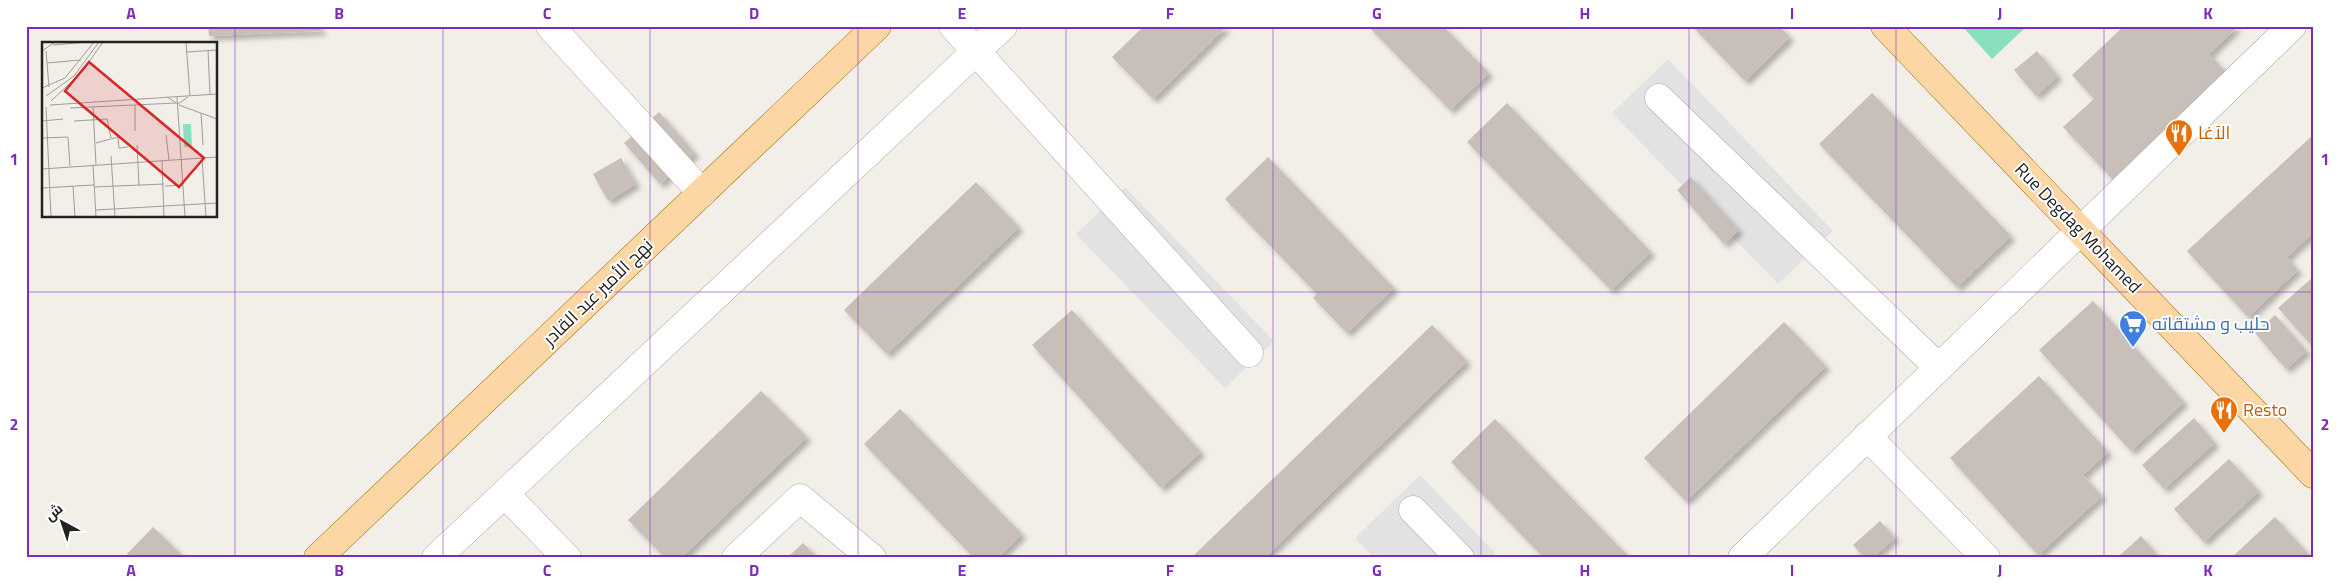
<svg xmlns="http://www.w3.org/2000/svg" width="2339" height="584" viewBox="0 0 2339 584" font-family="'Titillium Web',Cairo,sans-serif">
  <defs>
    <filter id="shadow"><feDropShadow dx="4.5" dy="4.5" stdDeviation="2.5" flood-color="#0004"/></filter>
  </defs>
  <rect width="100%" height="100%" fill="#f2efe9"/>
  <path fill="#88e0be" d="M1962 26H2027L1992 59Z"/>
  <path fill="#e2e2e2" d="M1668 59 1833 231 1778 284 1612 113Z
    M1125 187 1274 341 1225 388 1076 234Z
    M1420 475 1495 553 1490 558H1374L1355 538Z"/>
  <path fill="#c7bfb8" filter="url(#shadow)" d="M208 26H321V31L209 36Z
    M1144 26H1227L1153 99 1112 57Z
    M1368 26H1443L1489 73 1450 110Z
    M1692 26H1779L1790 37 1745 81Z
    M2124 26H2238L2209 54 2231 77 2117 184 2063 127 2094 99 2072 75Z
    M2037 51 2058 76 2036 96 2014 70Z
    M1872 93 2011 236 1957 287 1819 144Z
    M1507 103 1651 252 1611 290 1467 142Z
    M659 112 695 153 660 184 624 143Z
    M2313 135V233L2287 257 2298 270 2248 317 2187 251Z
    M1268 157 1394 288 1347 333 1313 298 1317 294 1225 199Z
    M621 158 636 184 608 201 593 174Z
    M1691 177 1739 230 1724 244 1677 190Z
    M976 182 1019 227 887 354 844 310Z
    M2313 277V347L2278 308Z
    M2093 301 2184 402 2131 451 2039 350Z
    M1072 310 1201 452 1161 488 1032 345Z
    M2275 315 2307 351 2286 369 2255 333Z
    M1784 322 1826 366 1686 501 1644 458Z
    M1432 325 1467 361 1264 558H1191Z
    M2039 376 2108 452 2083 475 2102 496 2038 555 1950 458Z
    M761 391 807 437 681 558H665L628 520Z
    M900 409 1022 534 998 558H974L864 444Z
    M2194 418 2215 443 2164 489 2142 465Z
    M1495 419 1630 558H1544L1451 462Z
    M2229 459 2259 491 2204 542 2174 509Z
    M2275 517 2312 558H2231Z
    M1880 521 1895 538 1872 558H1865L1853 545Z
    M153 527 185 558H131L127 554Z
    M2141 536 2160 558H2117Z
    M803 543 818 558H787Z"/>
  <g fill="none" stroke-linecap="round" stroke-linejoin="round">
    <g stroke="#a9a9a9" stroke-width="29">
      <path id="minor" d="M550 26 702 193
        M953 26 1249 353
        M1659 98 1938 367
        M1867 436 1986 558
        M505 494 567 558
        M1413 510 1460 558
        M436 558 1003 26
        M736 558 800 498 872 558
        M1742 558 2292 26"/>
    </g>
    <g stroke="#a06b00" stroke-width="29">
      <path id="major" d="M1885 26 2313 474
        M318 558 877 26"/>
    </g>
    <use href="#minor" stroke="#fff" stroke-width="28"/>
    <use href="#major" stroke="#fcd6a4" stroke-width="28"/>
  </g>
  <path fill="none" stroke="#7b2cbf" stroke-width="1" stroke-opacity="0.55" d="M235 26V558M443 26V558M650 26V558M858 26V558M1066 26V558M1273 26V558M1481 26V558M1689 26V558M1896 26V558M2104 26V558M26 292H2313"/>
  <defs>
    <g id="restaurant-pin" transform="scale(1.4375)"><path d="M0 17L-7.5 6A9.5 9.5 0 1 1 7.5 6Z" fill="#e8710a" stroke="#fff"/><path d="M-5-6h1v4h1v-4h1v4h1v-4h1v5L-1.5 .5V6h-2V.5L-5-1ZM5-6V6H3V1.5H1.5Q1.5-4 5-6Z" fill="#fff"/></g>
    <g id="supermarket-pin" transform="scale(1.4375)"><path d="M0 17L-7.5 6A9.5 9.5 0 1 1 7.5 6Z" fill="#3f7fe0" stroke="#fff"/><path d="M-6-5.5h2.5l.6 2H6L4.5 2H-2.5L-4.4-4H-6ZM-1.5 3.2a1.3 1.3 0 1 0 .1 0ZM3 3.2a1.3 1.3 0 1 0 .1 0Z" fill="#fff"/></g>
  </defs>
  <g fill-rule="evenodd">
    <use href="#restaurant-pin" x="2179" y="133"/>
    <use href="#supermarket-pin" x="2133" y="324"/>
    <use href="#restaurant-pin" x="2224" y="410"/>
  </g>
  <g text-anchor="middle" stroke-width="4" stroke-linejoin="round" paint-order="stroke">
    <g font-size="18" fill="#c56008" stroke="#fff" text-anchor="start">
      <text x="2198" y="139">الآغا</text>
      <text x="2243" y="416">Resto</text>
    </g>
    <g font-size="18" fill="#222" stroke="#fff">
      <text transform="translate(2078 228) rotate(46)" y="6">Rue Degdag Mohamed</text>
      <text transform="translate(598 292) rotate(-44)" y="6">نهج الأمير عبد القادر</text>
    </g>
    <g font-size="18" fill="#366cbe" stroke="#fff" text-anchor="start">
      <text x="2152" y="330">حليب و مشتقاته</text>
    </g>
  </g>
  <g transform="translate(42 42)">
    <rect width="175" height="175" fill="#f2efe9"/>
    <path d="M141 82H149L150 105H142Z" fill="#88e0be"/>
    <path fill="none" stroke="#9f9d99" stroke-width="1" d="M144 0 148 54M11 3 45 0M166 8 168 52M0 9 13 0M4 9 7 45M145 10 175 8M5 21 39 18M0 46 23 36 52 0M4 54 32 34 57 0M125 55 136 62 146 55M135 55 143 175M9 59 39 31 61 0M8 63 175 52M93 63V89M137 63 175 77M4 65 9 175M51 65 54 123M28 66 134 61M159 71 161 103M0 79 21 77M32 79 65 77 69 96M124 93 127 118M0 96 26 95 28 124M54 101 76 95 77 106 86 105M95 103 97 143M69 114 73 175M160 116 164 175M120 119 122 175M51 123 54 175M0 127 175 115M31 144 33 175M123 144 141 143M52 145 122 142M0 146 52 143M54 168 175 161"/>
    <path fill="#d62828" fill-opacity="0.15" stroke="#d62828" stroke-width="2.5" d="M47 20 162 116 137 145 23 49Z"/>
    <rect width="175" height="175" fill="none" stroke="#222" stroke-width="2.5"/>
  </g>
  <rect width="2339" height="584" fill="none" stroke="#ffffff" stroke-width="55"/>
  <g transform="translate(62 522) rotate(320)" stroke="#ffffff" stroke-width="4" paint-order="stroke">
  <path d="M0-4L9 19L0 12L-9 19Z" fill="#222222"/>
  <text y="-8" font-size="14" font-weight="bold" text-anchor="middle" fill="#222222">ش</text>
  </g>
  <rect x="28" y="28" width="2284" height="528" fill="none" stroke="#7b2cbf" stroke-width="2"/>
  <g font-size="16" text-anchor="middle" font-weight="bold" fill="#7b2cbf">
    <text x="131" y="19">A</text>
    <text x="339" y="19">B</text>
    <text x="547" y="19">C</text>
    <text x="754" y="19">D</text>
    <text x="962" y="19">E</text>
    <text x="1170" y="19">F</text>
    <text x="1377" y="19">G</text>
    <text x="1585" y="19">H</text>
    <text x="1792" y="19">I</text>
    <text x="2000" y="19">J</text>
    <text x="2208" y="19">K</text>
    <text x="14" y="165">1</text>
    <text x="2325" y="165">1</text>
    <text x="14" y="430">2</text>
    <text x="2325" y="430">2</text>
    <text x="131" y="576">A</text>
    <text x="339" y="576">B</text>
    <text x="547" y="576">C</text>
    <text x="754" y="576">D</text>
    <text x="962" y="576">E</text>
    <text x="1170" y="576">F</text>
    <text x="1377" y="576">G</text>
    <text x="1585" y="576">H</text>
    <text x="1792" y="576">I</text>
    <text x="2000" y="576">J</text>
    <text x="2208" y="576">K</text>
  </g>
</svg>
